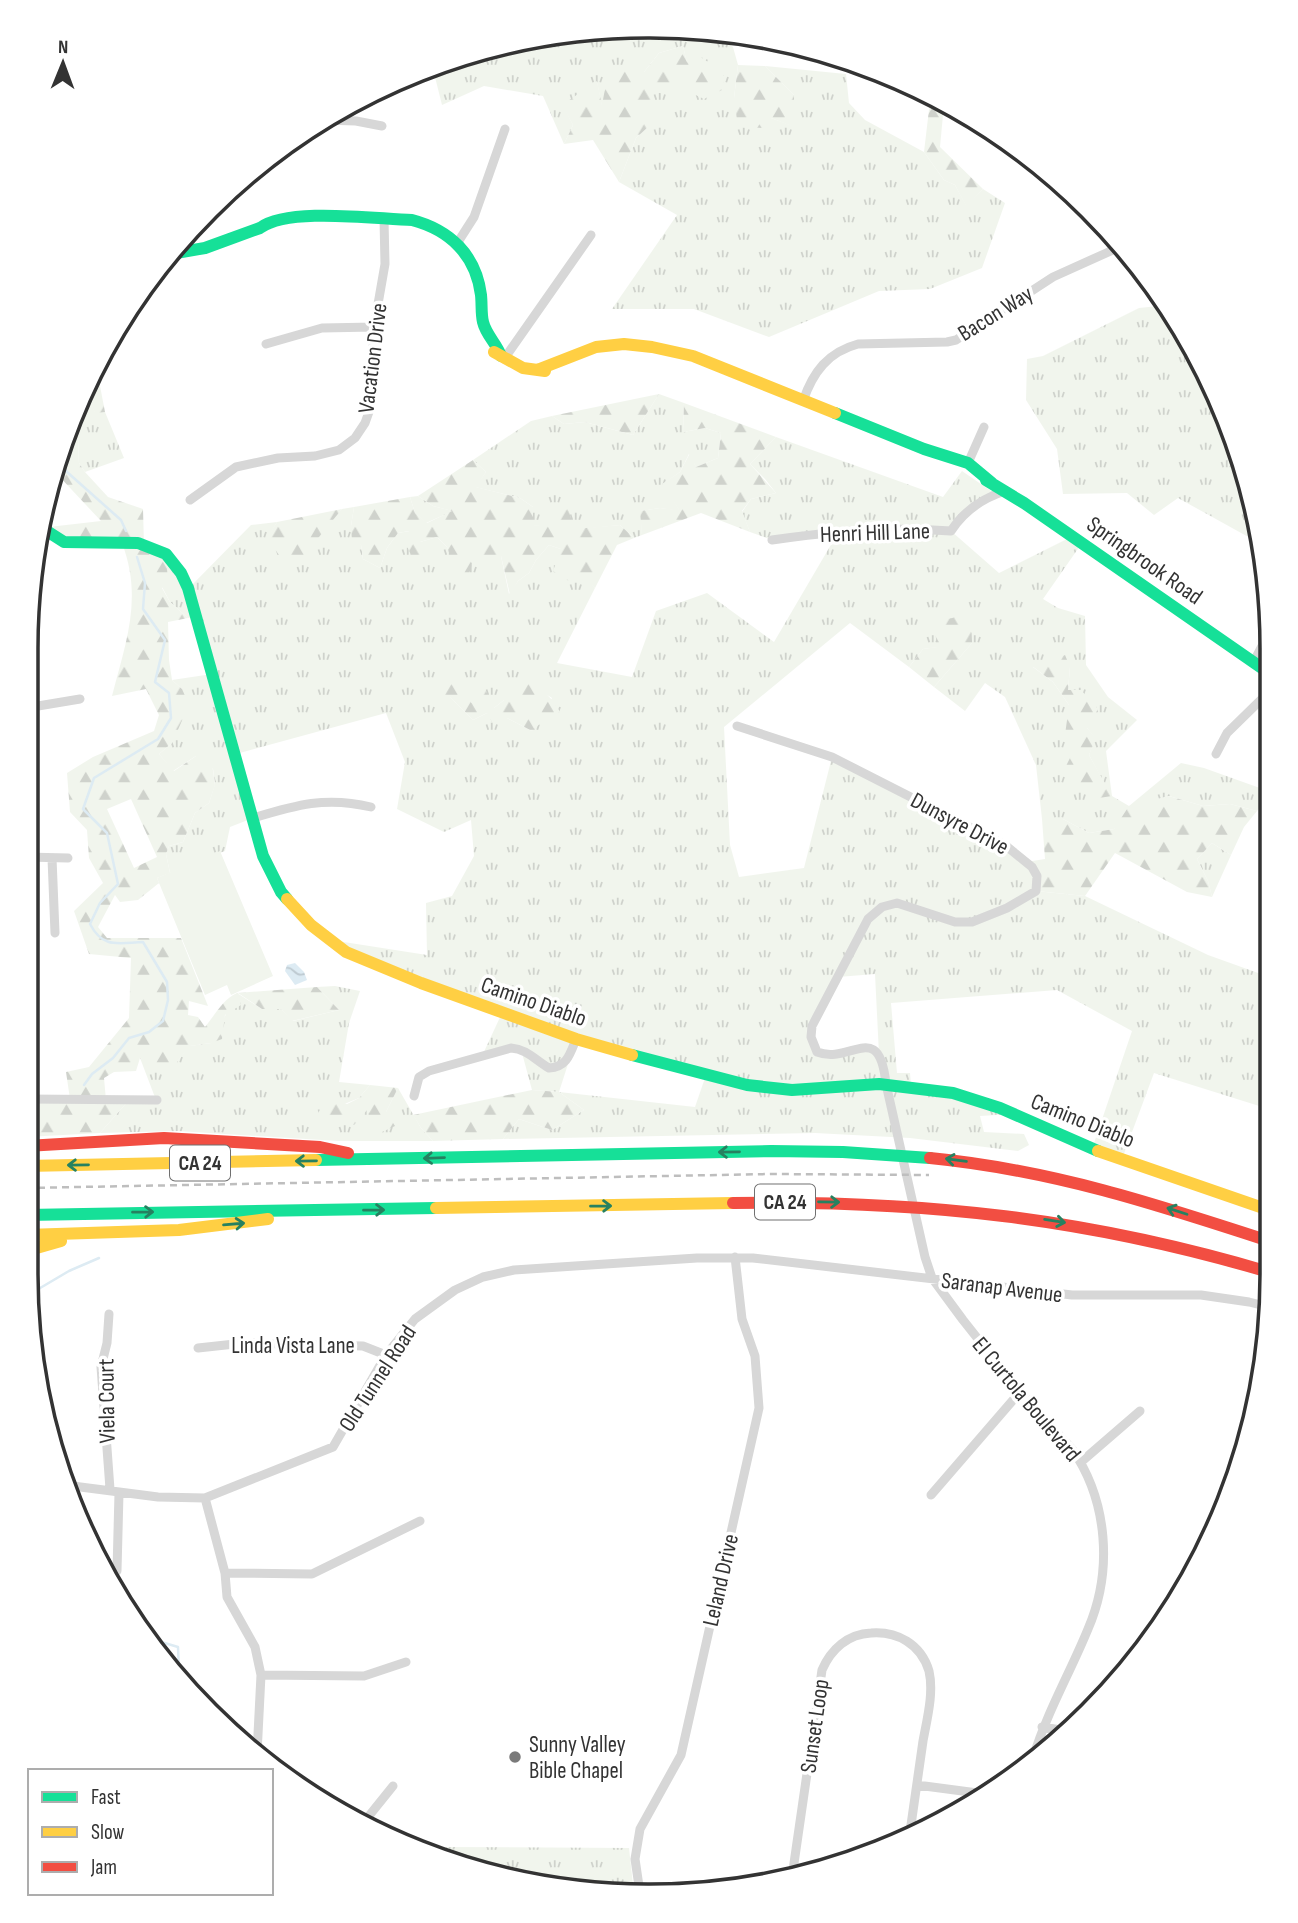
<svg xmlns="http://www.w3.org/2000/svg" width="1298" height="1923" viewBox="0 0 1298 1923" font-family="'Sofia Sans Condensed',sans-serif">
  <defs>
    <pattern id="grass-tufts" width="24" height="20" patternUnits="userSpaceOnUse" patternTransform="scale(1.75)"><rect width="24" height="20" fill="#f1f5ed"/><path d="M3 7l-1-3M5 7V3M7 7l1-3M15 17l-1-3M17 17v-4M19 17l1-3" fill="none" stroke="#cfd2cc"/></pattern>
    <pattern id="forest-firs" width="22" height="20" patternUnits="userSpaceOnUse" patternTransform="scale(1.75)"><rect width="22" height="20" fill="#f1f5ed"/><path d="M5 1l3.5 6h-7zM16 11l3.5 6h-7z" fill="#cfd2cc"/></pattern>
    <pattern id="water-waves" width="16" height="10" patternUnits="userSpaceOnUse" patternTransform="scale(1.75)"><rect width="16" height="10" fill="#ddebf3"/><path d="M0 5q4-4 8 0t8 0" fill="none" stroke="#becad1"/></pattern>
  </defs>
  <rect width="100%" height="100%" fill="#fff"/>
  <path fill="url(#grass-tufts)" fill-rule="evenodd" d="M649 26 716 33 733 47 738 65 734 98 771 118 793 126 794 95 765 66 846 74 849 103 865 120 924 152 944 180 955 185 966 205 983 189 1005 203 982 268 930 289 879 291 769 337 694 309H612L677 215 619 182 636 138 647 128 650 91 687 63 683 46 659 53 644 72 602 107 597 82 563 105 573 125 564 144 543 96 484 86 442 105 433 69H428L527 38Z
    M1168 305 1224 410 1260 527 1261 544 1178 498 1154 515 1127 493 1063 494 1057 449 1026 400 1027 359 1043 356 1139 308Z
    M85 391 95 412H105L124 458 85 472 79 463 77 414Z
    M659 394 684 403 683 432 705 428 721 433 718 458 696 467 689 454 680 472 663 484 680 511 660 508 641 511 642 535 634 538 620 525 574 530 532 525 533 507 520 498 475 487 486 472 473 460 531 421 552 416 564 424 585 422 633 435Z
    M776 437 943 497 962 471 994 493 951 531 999 573 1073 536 1082 543 1043 599 1058 608 1085 616 1086 665 1108 697 1137 720 1106 751 1112 796 1129 806 1181 763 1204 768 1271 792 1257 811 1230 804 1203 806 1169 796 1156 800 1114 829 1089 833 1063 819H1042L1036 765 1005 697 985 683 965 711 934 687 972 643 923 649 909 667 850 623 724 727 730 845 739 877 804 868 832 757 1005 845 1032 867 1036 891 1085 896 1208 955 1272 978V1110L1154 1073 1122 1159 1092 1149 1132 1031 1057 990 891 1003 897 1073H910L911 1088 1013 1114 980 1116 984 1132 1024 1134 1029 1145 1018 1151 910 1138 815 1133 503 1139 519 1119 552 1130 584 1110 559 1092 532 1090 522 1053 511 1048 482 1056 502 1013 331 940 427 955 426 903 452 896 474 856 471 820 444 832 397 809 405 762 386 713 236 754 253 818 230 827 225 851 170 873 166 854 169 846 183 842 195 813 209 803 215 784 213 769 196 756 173 771 159 754 172 743 182 689 172 680 212 674 197 617 188 618 170 602 162 587 166 554 189 588 251 525 277 522 268 538 325 527 342 509 354 507 351 526 361 545 363 559 380 568 387 548 398 533 410 531 420 542 437 537 447 547 452 557 476 549 501 556 509 594 518 581 529 573 536 560 549 545 561 549 595 588 557 663 632 677 656 611 707 593 774 642 839 531 772 540 750 532 742 512 751 499 776 493 765 479 750 464ZM1033 667H1070L1068 690 1087 728 1095 738 1089 755 1111 796 1078 742 1069 705 1053 682ZM542 692 552 698 532 731 507 718 487 713 473 720 450 697 494 708 504 700ZM875 974 879 1054 874 1050 817 1052 812 1026 838 977ZM576 1039 706 1075 695 1107 559 1092Z
    M418 496 433 506 453 511 426 523 415 513 410 497Z
    M1212 843 1231 855 1212 897 1208 881 1197 859Z
    M335 986 360 991 349 1023 339 1082 370 1085 359 1098 318 1115 368 1109 386 1112 398 1088 421 1128 433 1141H338L178 1131 100 1133 129 1100H156L140 1058 176 1063 189 1046 211 1043 237 993 262 1009H281L293 1021 339 1010 317 987Z
    M446 1847 629 1848 634 1894 608 1895 446 1858Z"/>
  <path fill="url(#forest-firs)" fill-rule="evenodd" d="M683 46 687 62 699 56 717 68 725 77 722 90 704 99 679 87 669 94 650 92 658 111 647 128 636 138 619 182 593 140 564 144 573 125 562 105 597 81 602 105 608 73 633 63 644 72 659 53Z
    M738 65 765 66 794 95V127L771 118 765 128 738 127 734 98Z
    M932 98 944 104 940 147 983 189 966 206 955 185 944 180 924 152 930 101Z
    M1178 323 1218 399C1206 395 1196 381 1186 372L1185 352 1172 332Z
    M96 365 105 412 95 413 85 391 91 373Z
    M659 394 633 435 585 422 564 424 552 416Z
    M684 403 776 437 750 464 776 493 751 499 742 511 750 532 701 513 642 535 640 511 660 508 679 510 662 484 680 472 690 453 696 467 718 458 721 433 705 428 683 432Z
    M77 414 79 463 85 472 108 497 143 509 144 545 166 554 168 582 162 588 170 602 188 618 168 622 169 660 172 680 182 689 189 705 172 743 159 754 174 771 196 756H208L213 770 215 785 209 803 195 813 183 842 169 846 166 854 170 873 157 878 159 883 138 900 120 902 115 895 98 927 107 938H181L208 1006 189 1001 188 1015 198 1017 205 1027C215 1015 223 999 237 993L317 987 339 1010 292 1021 281 1009H262L238 993 241 1005 225 1015 222 1039 211 1043 190 1046 176 1063 161 1068 140 1058 136 1071 114 1072 104 1078 106 1100H129L100 1133 26 1137V1099H70L66 1072 89 1067 129 1018 131 958 89 954 74 911 103 883 89 858 87 830 70 812 67 773 93 757 154 731 159 715 146 689 112 696C126 642 143 598 122 543L64 542 40 528 101 521 57 474ZM131 799 157 857 134 868 107 809Z
    M473 460 486 472 476 487 520 498 533 507V525L551 526 567 504 574 529 620 525 634 538 617 545 595 588 584 578 572 583 553 571 561 549 549 545 536 560 529 573 518 581 510 595 501 556 487 565 476 550 469 574H457L447 547 437 537 420 542 421 556 415 564 407 546 409 531 398 533 387 548 380 568 363 559 361 545 352 541 351 526 354 507 410 497 415 513 427 523 452 511 433 506 418 496Z
    M342 509 296 565 284 562 267 538 277 522Z
    M971 615 972 643 934 687 909 667 923 649 937 647 934 621Z
    M1065 655 1070 667 1068 690H1081L1098 709 1087 728 1096 738 1089 755 1112 796 1092 799 1075 783 1065 768 1078 742 1065 735 1069 705 1053 682 1032 666Z
    M452 663 470 689 471 703 484 687 494 708 504 700 500 689 507 679 533 678C542 691 553 698 560 712L545 719 532 731 507 718 493 724 487 713 473 720 450 697 440 699 438 679Z
    M1169 796 1203 806 1230 804 1257 811 1244 827 1231 855 1212 843 1197 859 1208 881 1212 897 1187 892 1115 853 1085 896 1036 891 1037 876 1026 862 1045 859 1042 819H1063L1089 833 1114 829 1129 806Z
    M370 1085 398 1088 386 1112 395 1126 382 1132 373 1123 368 1109 354 1125 317 1115 327 1098 347 1104 359 1098Z
    M532 1090 559 1092 584 1110 552 1130 519 1119 503 1139 433 1141 421 1128 413 1115Z"/>
  <path fill="#f1f5ed" d="M220 851 273 976 231 995 227 985 205 995 157 878Z"/>
  <path fill="url(#water-waves)" d="M295 963 304 972 307 980 295 985 285 971 287 965Z"/>
  <g fill="none" stroke-linecap="round" stroke-linejoin="round">
    <path stroke="#ddebf3" stroke-width="2.5" d="M60 463 67 472 121 520 126 531
      M84 1085 92 1074 113 1058 129 1038 149 1032 163 1021 168 1000 167 982 143 942C118 943 103 949 90 924L100 903 118 884 107 833 83 809 94 778 158 739 171 718 169 693 155 682 165 640 143 609 145 583 137 557
      M30 1294 69 1271 99 1258
      M148 1638 178 1647 179 1672"/>
    <path stroke="#d7d7d7" stroke-width="9" d="M323 120 356 121 382 126
      M1103 225 1113 250
      M458 242 474 217 505 129
      M266 344 322 328 374 327
      M504 359 591 235
      M803 401C813 372 828 352 858 344L947 342 956 340 1053 277 1113 250H1123
      M968 463 984 427
      M190 500 236 467 278 458 315 456 339 450 355 438 365 423 370 409 374 327 385 264 384 219
      M772 540C832 531 890 526 951 531 964 511 983 498 1005 491
      M1254 661 1270 631
      M26 708 80 699
      M737 726 832 757 1005 845 1032 867 1037 876 1036 891 1007 908 972 922H955L897 903 882 907 868 919 812 1026 811 1037 817 1052C851 1065 879 1018 886 1084L925 1257 932 1278 963 1320 1020 1392 1072 1449C1108 1501 1113 1571 1088 1629 1070 1673 1047 1712 1033 1758
      M1216 754 1227 733 1272 689
      M253 818C296 805 326 796 371 807
      M26 857 68 858
      M52 858 55 933
      M414 1096 419 1077 429 1071 511 1048C527 1049 535 1060 549 1068 567 1067 570 1054 576 1039
      M26 1099 157 1100
      M109 1314 107 1343 101 1367 110 1489
      M198 1348 244 1343 363 1346 386 1355
      M43 1374V1372
      M1081 1462 1140 1411
      M65 1485 158 1497 205 1498 333 1447 386 1355 415 1319 455 1290 483 1277 514 1270 697 1258H753L1072 1295H1201L1249 1302 1269 1307
      M931 1495 1020 1392
      M205 1498 225 1573 227 1597 255 1647 261 1675 257 1754
      M117 1571 119 1493
      M225 1573 312 1574 420 1521
      M261 1675 364 1676 406 1662
      M1042 1727 1067 1731
      M917 1785 985 1794
      M364 1822 393 1786
      M792 1877 822 1670C831 1649 848 1634 871 1633 897 1631 921 1644 929 1671 934 1693 927 1719 923 1741 919 1771 914 1802 910 1832
      M640 1893 635 1859 640 1829 681 1755 759 1408 755 1356 742 1319 735 1257"/>
    <path stroke="#16e098" stroke-width="12" d="M176 253 205 248 260 228C289 207 375 219 412 220 450 230 476 255 481 295 482 304 481 314 483 322 486 335 497 344 501 356
      M835 413 924 449 968 463 992 483
      M986 480 1024 503 1272 675
      M39 526 64 542 138 543 166 554 181 573 188 588 263 856 281 892 287 899
      M632 1055 747 1085 792 1090 879 1084 953 1093 1000 1108 1098 1151
      M316 1160 771 1151 843 1152 930 1158
      M26 1215 436 1208"/>
    <path stroke="#ffcf43" stroke-width="12" d="M494 352 523 368 545 371
      M537 370 596 347 624 344 652 347 693 356 835 413
      M287 899 311 925 346 952 421 983 576 1039 632 1055
      M1098 1151 1272 1211
      M26 1166 316 1160
      M436 1208 733 1203
      M26 1235 179 1230 268 1219
      M26 1251 61 1241"/>
    <path stroke="#f24e42" stroke-width="12" d="M26 1146 164 1138 320 1147 348 1153
      M930 1158C1052 1170 1156 1204 1272 1242
      M733 1203C924 1200 1088 1218 1272 1273"/>
    <path stroke="#bebebe" stroke-width="2.5" stroke-dasharray="7 5" stroke-linecap="butt" d="M26 1188 771 1174 929 1175"/>
  </g>
  <defs><path id="oneway-shaft" d="M-6 0H5M1.5-3L5.5 0L1.5 3" fill="none" stroke-width="1.6" stroke-linecap="round" stroke-linejoin="round" transform="scale(1.75)"/></defs>
  <g stroke="#268160">
    <use href="#oneway-shaft" transform="translate(729 1152) rotate(179)"/>
    <use href="#oneway-shaft" transform="translate(434 1158) rotate(178)"/>
    <use href="#oneway-shaft" transform="translate(956 1160) rotate(-173)"/>
    <use href="#oneway-shaft" transform="translate(306 1161) rotate(179)"/>
    <use href="#oneway-shaft" transform="translate(78 1165) rotate(179)"/>
    <use href="#oneway-shaft" transform="translate(829 1202) rotate(1)"/>
    <use href="#oneway-shaft" transform="translate(601 1206) rotate(-1)"/>
    <use href="#oneway-shaft" transform="translate(374 1210) rotate(-1)"/>
    <use href="#oneway-shaft" transform="translate(1177 1211) rotate(-162)"/>
    <use href="#oneway-shaft" transform="translate(143 1212) rotate(-1)"/>
    <use href="#oneway-shaft" transform="translate(1055 1221) rotate(9)"/>
    <use href="#oneway-shaft" transform="translate(234 1224) rotate(-5)"/>
  </g>
  <circle fill="#7a7a7a" stroke="#fff" stroke-width="2.5" cx="515" cy="1757" r="7"/>
  <g text-anchor="middle" stroke-width="7" stroke-linejoin="round" paint-order="stroke">
    <g fill="#fff" stroke="#707070" stroke-width="2">
      <rect x="170" y="1145.5" width="60" height="35" rx="5"/>
      <rect x="755" y="1184.5" width="60" height="35" rx="5"/>
    </g>
    <g font-size="21" font-weight="bold" fill="#333">
      <text x="200" y="1170">CA 24</text>
      <text x="785" y="1209">CA 24</text>
    </g>
    <g font-size="23" fill="#333" stroke="#fff">
      <text transform="translate(995 313) rotate(-32)" y="8">Bacon Way</text>
      <text transform="translate(372 358) rotate(-83)" y="8">Vacation Drive</text>
      <text transform="translate(875 532) rotate(-2)" y="8">Henri Hill Lane</text>
      <text transform="translate(1145 560) rotate(35)" y="8">Springbrook Road</text>
      <text transform="translate(960 823) rotate(28)" y="8">Dunsyre Drive</text>
      <text transform="translate(534 1001) rotate(19)" y="8">Camino Diablo</text>
      <text transform="translate(1083 1120) rotate(22)" y="8">Camino Diablo</text>
      <text transform="translate(1002 1287) rotate(7)" y="8">Saranap Avenue</text>
      <text x="293" y="1353">Linda Vista Lane</text>
      <text transform="translate(377 1378) rotate(-57)" y="8">Old Tunnel Road</text>
      <text transform="translate(1027 1399) rotate(50)" y="8">El Curtola Boulevard</text>
      <text transform="translate(106 1401) rotate(-91)" y="8">Viela Court</text>
      <text transform="translate(720 1580) rotate(-77)" y="8">Leland Drive</text>
      <text transform="translate(814 1726) rotate(-82)" y="8">Sunset Loop</text>
    </g>
    <g font-size="23" fill="#333" stroke="#fff" text-anchor="start">
      <text x="529" y="1752">Sunny Valley<tspan x="529" dy="26">Bible Chapel</tspan></text>
    </g>
  </g>
  <path d="M0 0H1298V1923H0ZM648 38H650A610 610 0 0 1 1260 648V1274A610 610 0 0 1 650 1884H648A610 610 0 0 1 38 1274V648A610 610 0 0 1 648 38Z" fill="#fff" fill-rule="evenodd"/>
  <path fill="none" stroke="#333" stroke-width="3.5" d="M648 38H650A610 610 0 0 1 1260 648V1274A610 610 0 0 1 650 1884H648A610 610 0 0 1 38 1274V648A610 610 0 0 1 648 38Z"/>
  <rect x="28" y="1769" width="245" height="126" fill="#ffffff" stroke="#adadad" stroke-width="2"/>
  <rect x="42" y="1792" width="35" height="10" fill="#16e098" stroke="#adadad" stroke-width="2"/>
  <text x="91" y="1804" font-size="21" fill="#333333">Fast</text>
  <rect x="42" y="1827" width="35" height="10" fill="#ffcf43" stroke="#adadad" stroke-width="2"/>
  <text x="91" y="1839" font-size="21" fill="#333333">Slow</text>
  <rect x="42" y="1862" width="35" height="10" fill="#f24e42" stroke="#adadad" stroke-width="2"/>
  <text x="91" y="1874" font-size="21" fill="#333333">Jam</text>
  <g transform="translate(63 63) rotate(1)" stroke="#ffffff" stroke-width="5" paint-order="stroke">
  <path d="M0-5L12 26L0 18L-12 26Z" fill="#333333"/>
  <text y="-10" font-size="19" font-weight="bold" text-anchor="middle" fill="#333333">N</text>
  </g>
</svg>
